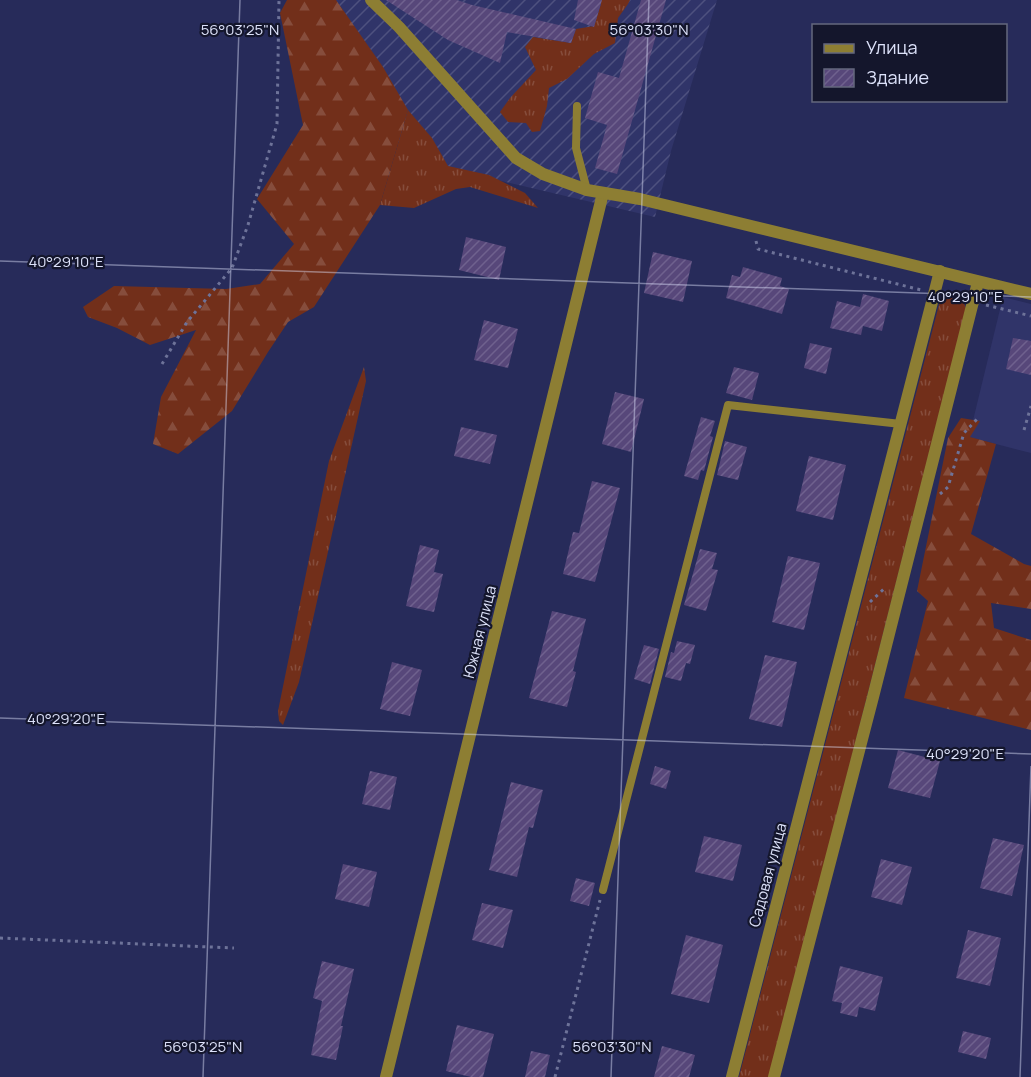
<svg xmlns="http://www.w3.org/2000/svg" width="1031" height="1077" viewBox="0 0 1031 1077" font-family="Manrope,sans-serif">
  <defs>
    <pattern id="industrial-furrows" width="10" height="10" patternUnits="userSpaceOnUse" patternTransform="scale(1.5)"><rect width="10" height="10" fill="#303469"/><path d="M-1 1l2-2M0 10L10 0M9 11l2-2" fill="none" stroke="#4e517f"/></pattern>
    <pattern id="grass-tufts" width="24" height="20" patternUnits="userSpaceOnUse" patternTransform="scale(1.5)"><rect width="24" height="20" fill="#722f1a"/><path d="M3 7l-1-3M5 7V3M7 7l1-3M15 17l-1-3M17 17v-4M19 17l1-3" fill="none" stroke="#864d3c"/></pattern>
    <pattern id="forest-firs" width="22" height="20" patternUnits="userSpaceOnUse" patternTransform="scale(1.5)"><rect width="22" height="20" fill="#722f1a"/><path d="M5 1l3.5 6h-7zM16 11l3.5 6h-7z" fill="#864d3c"/></pattern>
    <pattern id="building-hatch" width="6" height="6" patternUnits="userSpaceOnUse" patternTransform="scale(1.5)"><rect width="6" height="6" fill="#57477a"/><path d="M-1 1l2-2M0 6l6-6M5 7l2-2" fill="none" stroke="#6f618e"/></pattern>
  </defs>
  <rect width="100%" height="100%" fill="#272b5a"/>
  <path fill="#303469" d="M1003 297 1031 304V453L969 437Z"/>
  <path fill="url(#industrial-furrows)" d="M328 0H717L671 151 655 217 407 159Z"/>
  <path fill="url(#grass-tufts)" d="M600 0H630L628 4 618 18 615 43 594 54 567 79 549 88 547 106 540 131 532 132 526 123 508 122 500 112 510 98 536 70 525 47 533 37 571 43 576 29 594 26 601 4Z
    M408 110 432 138 448 166 489 175 525 193 538 208 470 187 456 189 414 208 380 205Z
    M949 297 963 301 966 308 770 1077H739L940 301Z
    M364 367 366 381 299 682 283 725 279 721 278 711 329 461Z"/>
  <path fill="url(#forest-firs)" d="M287 0H336L383 67 408 110 380 205 314 307 288 322 268 352 232 411 178 454 153 444 161 397 196 330 150 345 117 328 88 317 83 307 114 286 226 289 260 284 294 244 257 199 303 125 280 13Z
    M961 418 980 421 970 437 996 444 971 534 1024 564 1031 566V609L991 603 994 628 1031 640V730L904 698 928 601 917 591 948 438Z"/>
  <path fill="url(#building-hatch)" d="M386 0H457L472 5 576 29 571 43 507 32 500 63 448 40Z
    M578 0H602L594 27 574 20Z
    M641 0H666L617 174 595 168 607 125 585 118 598 72 619 78Z
    M466 237 506 247 499 280 459 270Z
    M653 252 692 261 683 302 644 293Z
    M743 267 782 278 780 286 789 289 782 314 726 298 732 275 740 277Z
    M863 294 889 301 882 331 863 326 861 335 830 328 837 301 860 307Z
    M484 320 518 329 508 368 474 360Z
    M1013 338 1031 341V375L1006 369Z
    M810 343 832 348 826 374 804 368Z
    M734 367 759 373 752 400 726 393Z
    M615 392 644 399 631 452 602 444Z
    M701 417 715 421 710 436 713 437 704 471 701 470 698 480 684 476Z
    M461 427 497 435 490 464 454 456Z
    M725 441 747 447 738 480 717 475Z
    M809 456 846 465 833 520 796 511Z
    M592 481 620 488 595 582 563 574 573 532 579 533Z
    M420 545 439 550 434 572 443 574 434 612 406 606Z
    M700 549 717 553 712 569 718 570 706 611 684 605Z
    M788 556 820 563 804 630 772 622Z
    M552 611 586 619 573 671 576 672 567 707 529 698Z
    M677 641 695 645 690 664 686 663 681 681 665 677 671 652 674 653Z
    M644 645 659 649 650 684 634 679Z
    M765 655 797 662 782 727 749 719Z
    M392 662 422 670 410 716 380 709Z
    M898 750 940 761 930 798 888 788Z
    M655 766 671 771 666 789 650 784Z
    M370 771 397 777 390 810 362 804Z
    M511 782 543 790 533 828 529 827 517 877 489 870Z
    M704 836 742 845 733 881 695 872Z
    M993 838 1024 845 1012 896 980 888Z
    M881 859 912 867 902 905 871 897Z
    M343 864 377 872 369 907 335 899Z
    M576 878 595 883 589 906 570 901Z
    M482 903 513 910 503 948 472 940Z
    M968 930 1001 938 990 986 956 978Z
    M686 935 723 945 709 1003 671 994Z
    M322 961 354 969 341 1026H343L336 1060 311 1055 322 1001 313 998Z
    M840 966 883 977 875 1011 859 1007 857 1017 840 1013 842 1003 832 1001Z
    M457 1025 494 1034 483 1077H471L446 1071Z
    M963 1031 991 1038 986 1059 958 1052Z
    M662 1046 695 1055 689 1077H654Z
    M531 1051 550 1055 545 1077H525Z"/>
  <g fill="none" stroke-linecap="round" stroke-linejoin="round">
    <path stroke="#6e7399" stroke-width="3" stroke-dasharray="3 4.5" stroke-linecap="butt" d="M756 241 758 249 921 290
      M986 305 1031 316
      M162 364 187 322 232 268 248 225 277 124 279 0
      M1024 430 1031 406
      M940 494 948 487 964 433 978 418
      M870 602 885 588
      M0 938 234 948
      M555 1077 600 900"/>
    <path stroke="#8d7e33" stroke-width="8" d="M577 106 576 148 587 190
      M603 890 728 405 901 424"/>
    <path stroke="#8d7e33" stroke-width="12" d="M386 1077 603 193
      M732 1077 940 271
      M774 1077 873 697 978 282"/>
    <path stroke="#8d7e33" stroke-width="12" d="M371 0 399 27 516 158 543 174 587 190 640 199 1031 294"/>
  </g>
  <path fill="none" stroke="#dde2fa" stroke-width="1.5" stroke-opacity="0.45" d="M0 261 1031 297M0 718 1031 754M203 1077 240 0M611 1077 649 0M1020 1077 1031 766"/>
  <g text-anchor="middle" stroke-width="4.5" stroke-linejoin="round" paint-order="stroke">
    <g font-size="15" fill="#dde2fa" stroke="#14162c">
      <text transform="translate(480 632) rotate(-76)" y="5">Южная улица</text>
      <text transform="translate(768 875) rotate(-75)" y="5">Садовая улица</text>
    </g>
  </g>
  <g font-size="15" text-anchor="middle" fill="#dde2fa" stroke="#14162c" stroke-width="4.5" stroke-linejoin="round" paint-order="stroke">
    <text x="240" y="35">56°03'25"N</text>
    <text x="649" y="35">56°03'30"N</text>
    <text x="66" y="267">40°29'10"E</text>
    <text x="965" y="302">40°29'10"E</text>
    <text x="66" y="724">40°29'20"E</text>
    <text x="965" y="759">40°29'20"E</text>
    <text x="203" y="1052">56°03'25"N</text>
    <text x="612" y="1052">56°03'30"N</text>
  </g>
  <rect x="812" y="24" width="195" height="78" fill="#14162c" stroke="#64687e" stroke-width="1.5"/>
  <rect x="824" y="44" width="30" height="9" fill="#8d7e33" stroke="#64687e" stroke-width="1.5"/>
  <text x="866" y="54" font-size="18" fill="#dde2fa">Улица</text>
  <rect x="824" y="69" width="30" height="18" fill="url(#building-hatch)" stroke="#64687e" stroke-width="1.5"/>
  <text x="866" y="84" font-size="18" fill="#dde2fa">Здание</text>
</svg>
